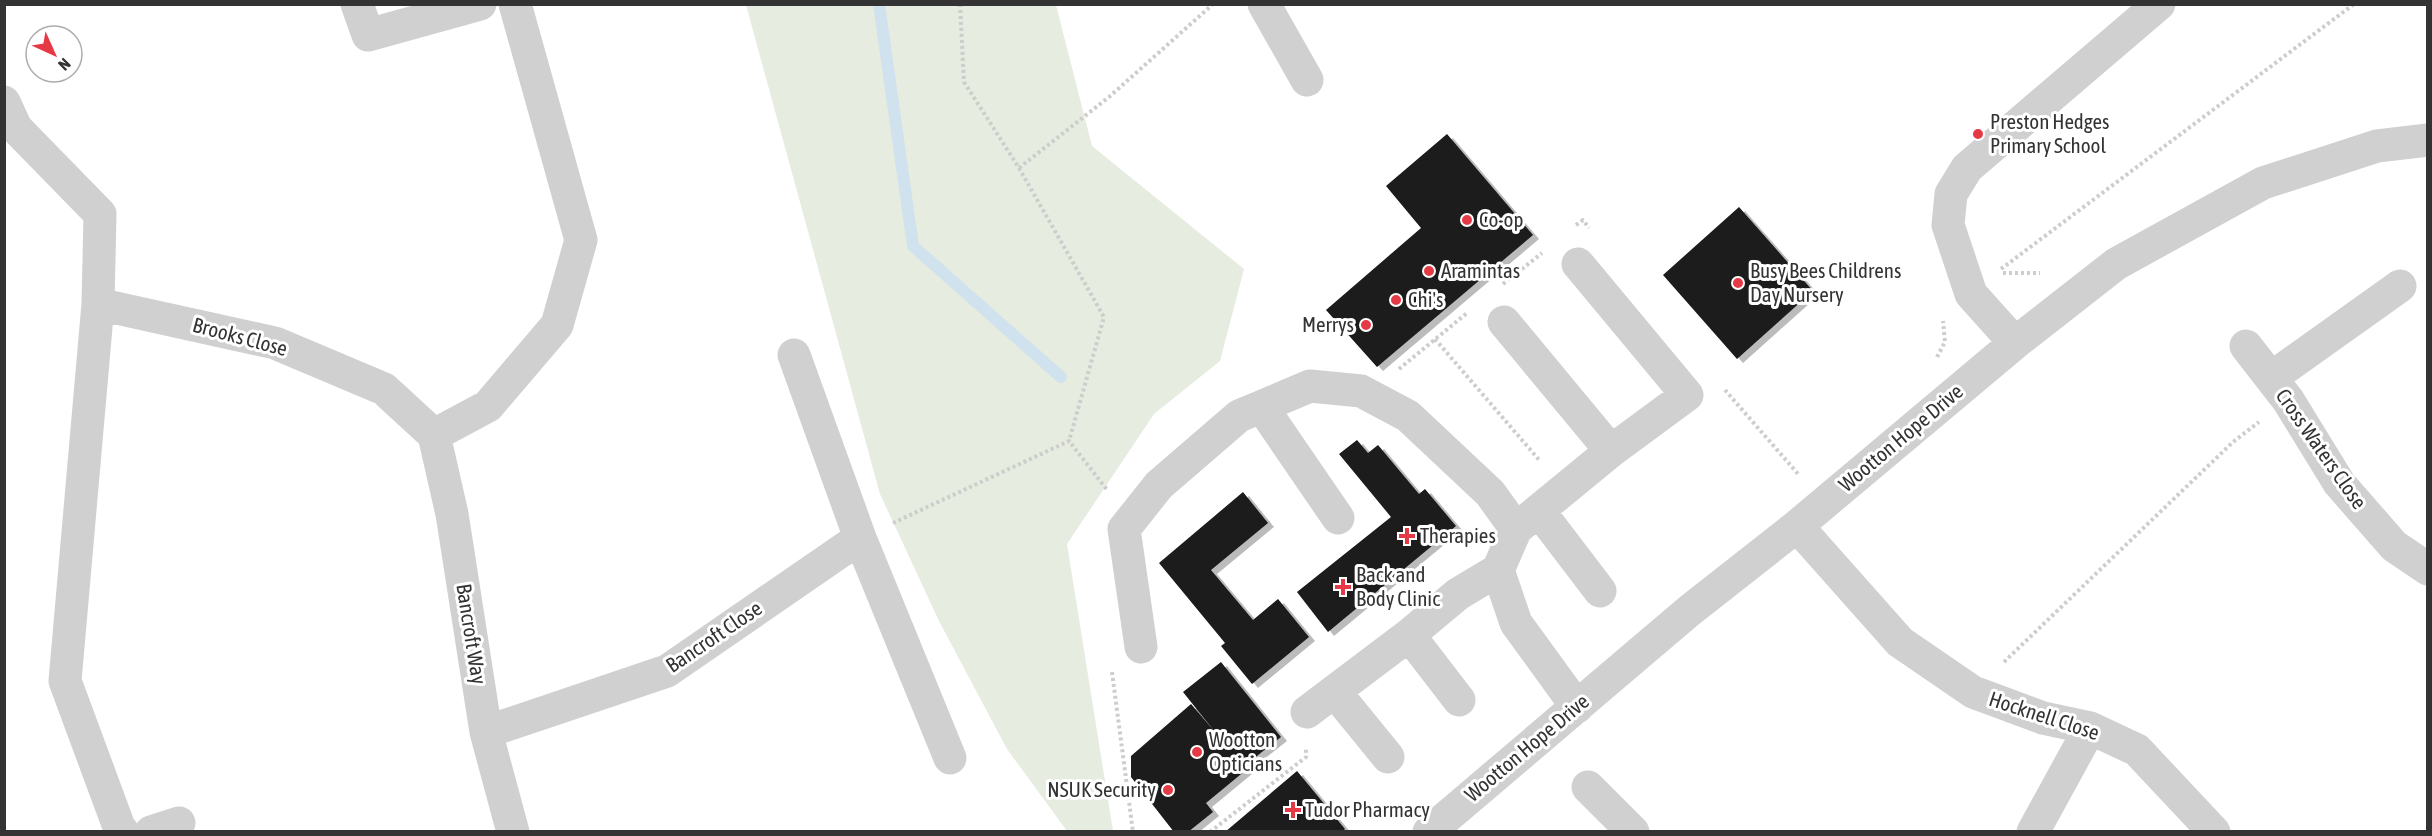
<svg xmlns="http://www.w3.org/2000/svg" width="2432" height="836" viewBox="0 0 2432 836" font-family="'Asap Condensed',sans-serif">
  <defs>
    <filter id="shadow"><feDropShadow dx="6" dy="4" stdDeviation="0" flood-color="#0004"/></filter>
  </defs>
  <rect width="100%" height="100%" fill="#fff"/>
  <path fill="#e6ecdf" d="M746 5H1056L1092 146 1244 269 1220 361 1154 414 1067 544 1113 831H1067L1007 749 939 621 880 494Z"/>
  <g fill="none" stroke-linecap="round" stroke-linejoin="round">
    <path stroke="#cfe2ee" stroke-width="12" d="M879 4 913 246 1061 377"/>
  </g>
  <path fill="#1a1a1a" filter="url(#shadow)" d="M1447 134 1533 235 1377 367 1326 310 1421 228 1386 186Z
    M1739 207 1813 291 1737 359 1663 275Z
    M1357 440 1368 453 1378 445 1419 494 1425 489 1456 526 1328 632 1297 592 1391 517 1339 454Z
    M1243 492 1268 523 1211 570 1253 620 1278 599 1309 637 1252 684 1221 646 1225 643 1159 563Z
    M1221 662 1281 737 1243 767 1246 770 1206 803 1213 812 1188 832H1174L1131 777V756L1191 704 1215 732 1183 692Z
    M1297 771 1345 829 1342 832H1225Z"/>
  <g fill="none" stroke-linecap="round" stroke-linejoin="round">
    <path stroke="#cdcdcd" stroke-width="4" stroke-dasharray="3 3" stroke-linecap="butt" d="M960 4 964 82 1019 168 1104 317 1069 441
      M1019 168 1109 97 1213 4
      M1576 225 1583 220 1589 228
      M2001 269 2354 4
      M2003 273H2040
      M1503 284 1542 253
      M1435 339 1540 461
      M1937 357 1945 342 1943 321
      M1399 369 1467 313
      M1725 390 1799 475
      M893 523 1069 441 1108 491
      M2004 662 2233 442 2259 422
      M1112 672 1133 832
      M1210 832 1306 757V749"/>
    <path stroke="#d0d0d0" stroke-width="33" d="M357 4 368 35 480 4
      M1264 4 1307 80
      M4 102 16 128 100 214 98 304
      M1504 322 1611 451
      M2015 343 1971 294 1948 225 1951 194 1967 168 2159 4
      M2246 346 2288 400 2339 483 2394 546 2428 569
      M794 355 860 538 950 758
      M2271 378 2400 286
      M1262 407 1338 518
      M434 435 452 514 486 732 513 832
      M1539 511 1600 591
      M1797 526 1900 642 1973 692 2043 718 2090 728 2137 750 2214 832
      M1409 635 1459 700
      M1141 647 1124 529 1159 485 1239 416 1310 386 1361 391 1408 416 1490 493 1516 529
      M1335 692 1388 757
      M1577 707 1516 623 1498 570 1516 529 1611 451 1687 395 1578 264
      M1307 712 1409 635 1458 594 1498 570
      M486 732 667 671 860 538
      M1588 787 1633 832
      M123 832 119 827 65 681 98 304 275 343 384 389 434 435 488 406 557 325 581 240 515 4
      M151 832 179 823
      M1429 832 1689 611 1797 526 2015 343 2116 264 2263 183 2377 146 2428 140
      M2033 832 2090 728"/>
  </g>
  <g fill="#e63946" stroke="#fff" stroke-width="2">
    <circle cx="1978" cy="134" r="6"/>
    <circle cx="1467" cy="220" r="6"/>
    <circle cx="1429" cy="271" r="6"/>
    <circle cx="1738" cy="283" r="6"/>
    <circle cx="1396" cy="300" r="6"/>
    <circle cx="1366" cy="325" r="6"/>
    <path d="M1404 527h6v6h6v6h-6v6h-6v-6h-6v-6h6z"/>
    <path d="M1340 578h6v6h6v6h-6v6h-6v-6h-6v-6h6z"/>
    <circle cx="1197" cy="752" r="6"/>
    <circle cx="1168" cy="790" r="6"/>
    <path d="M1290 801h6v6h6v6h-6v6h-6v-6h-6v-6h6z"/>
  </g>
  <g text-anchor="middle" stroke-width="6" stroke-linejoin="round" paint-order="stroke">
    <g font-size="21" fill="#333" stroke="#fff" text-anchor="start">
      <text x="1990" y="129">Preston Hedges<tspan x="1990" dy="24">Primary School</tspan></text>
      <text x="1479" y="227">Co-op</text>
      <text x="1441" y="278">Aramintas</text>
      <text x="1750" y="278">Busy Bees Childrens<tspan x="1750" dy="24">Day Nursery</tspan></text>
      <text x="1408" y="307">Chi's</text>
      <text x="1354" y="332" text-anchor="end">Merrys</text>
      <text x="1420" y="543">Therapies</text>
      <text x="1356" y="582">Back and<tspan x="1356" dy="24">Body Clinic</tspan></text>
      <text x="1209" y="747">Wootton<tspan x="1209" dy="24">Opticians</tspan></text>
      <text x="1156" y="797" text-anchor="end">NSUK Security</text>
      <text x="1305" y="817">Tudor Pharmacy</text>
    </g>
    <g font-size="21" fill="#333" stroke="#fff">
      <text transform="translate(240 337) rotate(15)" y="7">Brooks Close</text>
      <text transform="translate(1901 438) rotate(-40)" y="7">Wootton Hope Drive</text>
      <text transform="translate(2321 449) rotate(55)" y="7">Cross Waters Close</text>
      <text transform="translate(471 634) rotate(81)" y="7">Bancroft Way</text>
      <text transform="translate(714 637) rotate(-34)" y="7">Bancroft Close</text>
      <text transform="translate(2044 716) rotate(18)" y="7">Hocknell Close</text>
      <text transform="translate(1527 748) rotate(-40)" y="7">Wootton Hope Drive</text>
    </g>
  </g>
  <rect width="2432" height="836" fill="none" stroke="#333333" stroke-width="12"/>
  <g transform="translate(54 54) rotate(135)"><circle r="28" fill="#ffffff" stroke="#adadad" stroke-width="1.5"/>
  <path d="M0-4.5L10 22L0 15L-10 22Z" fill="#e63946"/>
  <text y="-9" font-size="16" font-weight="bold" text-anchor="middle" fill="#333333">N</text>
  </g>
</svg>
